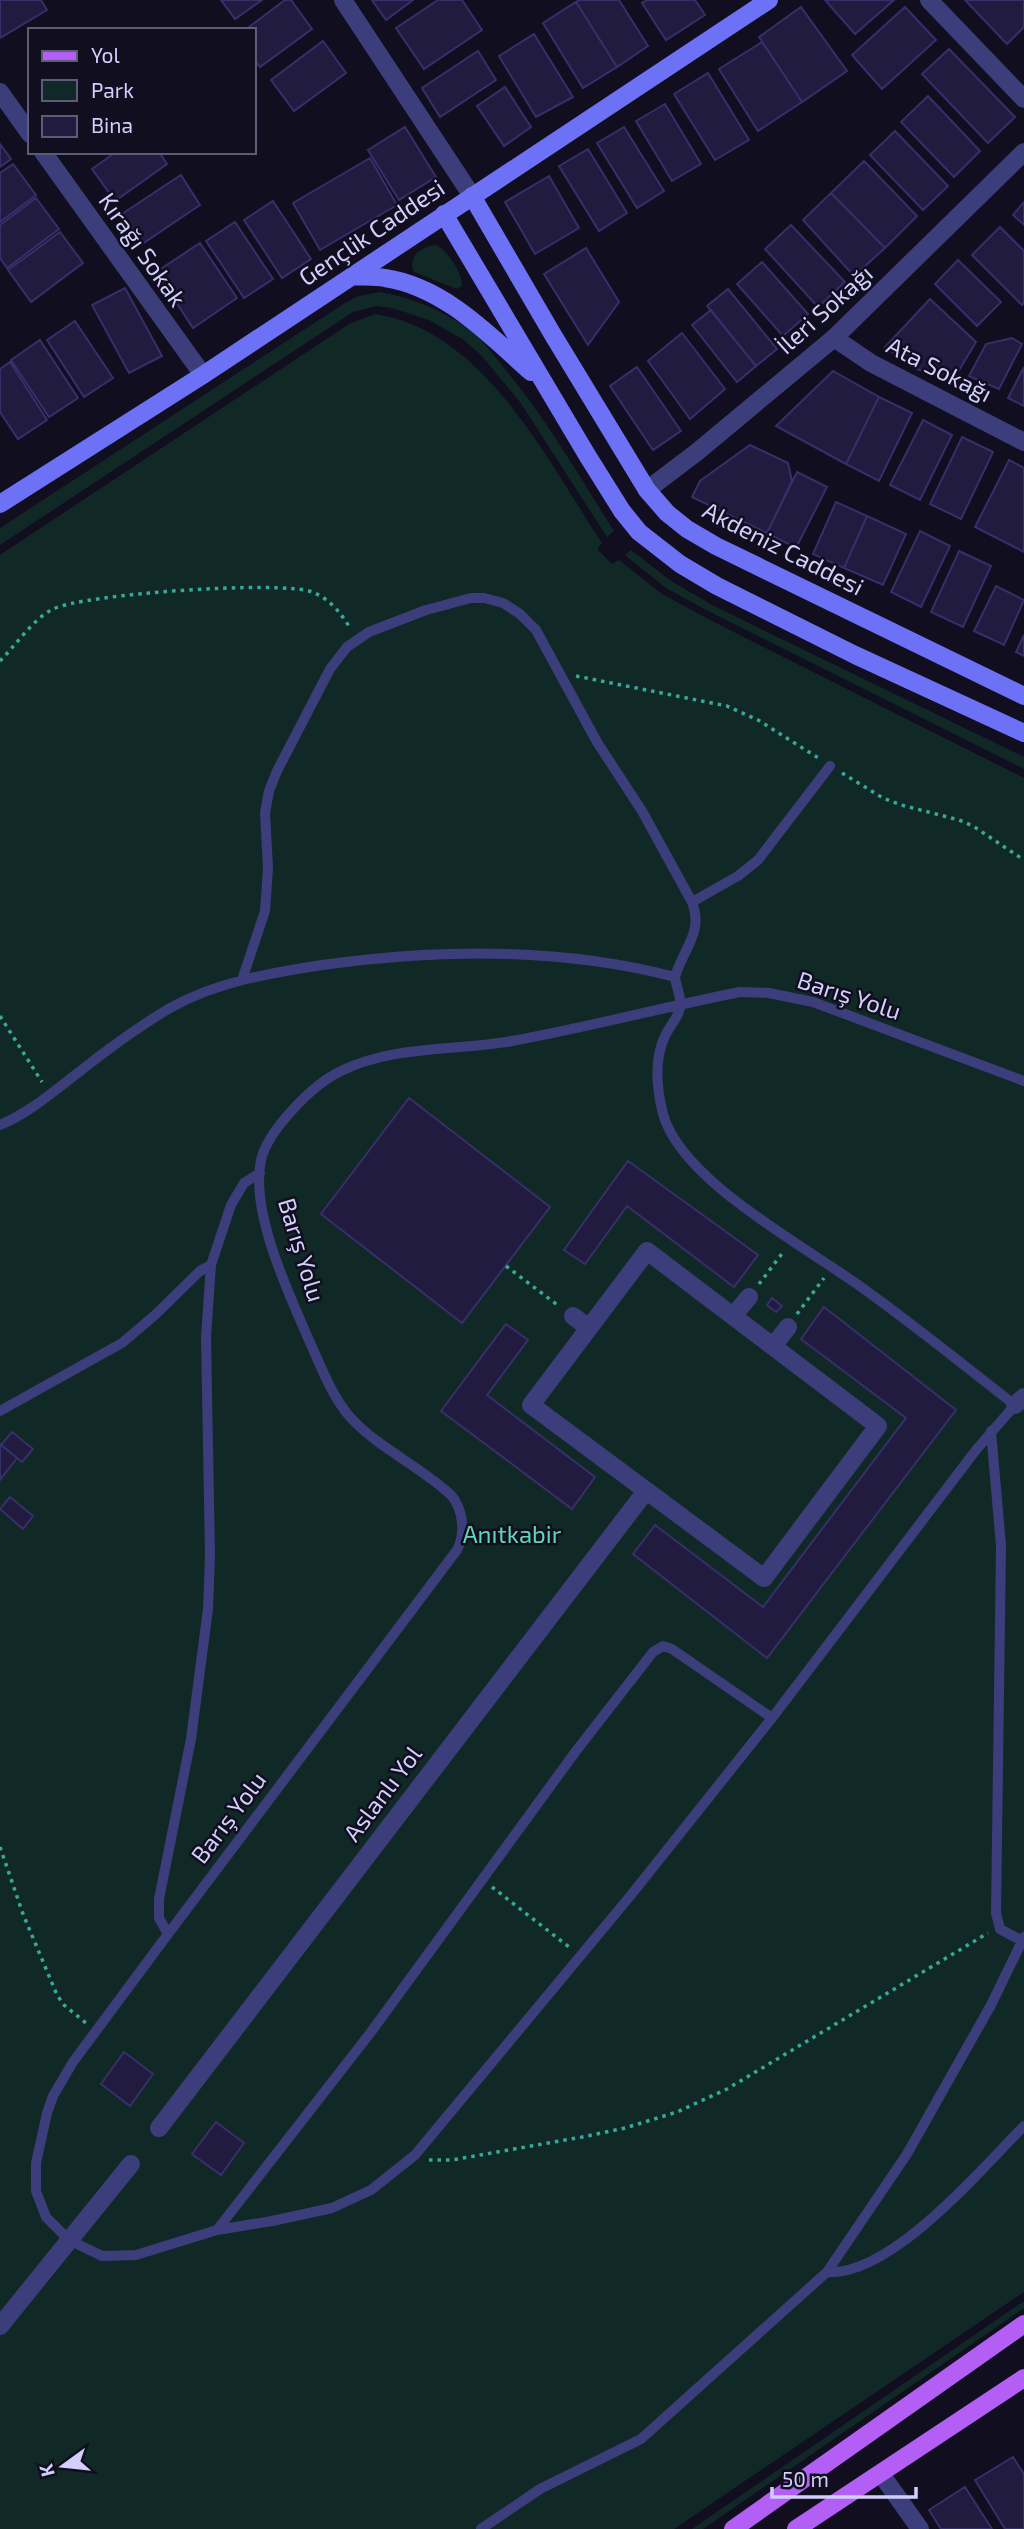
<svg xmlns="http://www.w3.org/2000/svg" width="1024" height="2529" viewBox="0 0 1024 2529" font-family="'Exo 2',sans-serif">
  <rect width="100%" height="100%" fill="#100e1f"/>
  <path fill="#112926" d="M437 245C448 252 463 274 462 286L457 289 414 272C407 255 423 246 437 245Z
    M380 292C410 297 443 310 468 329 482 339 493 354 504 368 546 418 579 476 614 531L607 537 520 402 482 356 464 340 429 320 392 308 376 306 353 312 0 545V528L345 303 358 296Z
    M375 314C485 331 546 459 602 543L597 549 612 564 619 560 662 594 710 620 1024 778V2292L674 2529H0V555L349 324Z
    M631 550 671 581 714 606 1024 757V769L712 613 666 588 625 555Z
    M1024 2301V2308L703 2529H692Z"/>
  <path fill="#201b3f" stroke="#372f69" stroke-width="2" d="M0 0H41L47 10 0 38Z
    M221 0H262L235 19Z
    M285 0H291L312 29 260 67 254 59V30H245Z
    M372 0H413L386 20Z
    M438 0H462L482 30 424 69 396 28Z
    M580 0H619L648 46 617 67 576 2Z
    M647 0H695L705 15 666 40 642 3Z
    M825 0H894L855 34Z
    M965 0H1024V27L1007 44Z
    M576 2 617 67 583 88 543 23Z
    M801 7 847 71 802 102 759 37Z
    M905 7 936 40 882 89 852 55Z
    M534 34 573 97 536 117 499 56Z
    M323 41 346 73 294 111 271 80Z
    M762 42 802 102 758 131 719 69Z
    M949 49 1015 117 988 143 922 74Z
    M478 51 496 80 440 117 422 88Z
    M708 73 749 140 715 160 674 94Z
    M505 87 531 127 504 146 477 106Z
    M928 96 980 151 954 177 901 122Z
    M665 104 701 164 672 181 636 121Z
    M405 127 436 177 399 200 368 150Z
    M624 127 664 191 637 208 597 143Z
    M895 131 948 186 923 210 870 155Z
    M0 144 11 159 0 167Z
    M588 149 627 213 599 231 559 166Z
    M116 152H159L167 164 115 201 92 169Z
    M370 158 397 205 320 250 293 203Z
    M864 161 917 216 885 248 831 193Z
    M13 164 36 195 0 222V173Z
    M181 175 200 205 142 244 122 214Z
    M549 176 579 228 535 254 505 202Z
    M831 193 885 248 854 276 803 220Z
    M36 198 59 229 7 268 0 258V225Z
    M273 201 311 259 282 278 244 220Z
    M1024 202V225L1013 215Z
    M235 222 273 279 244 298 206 241Z
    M791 225 845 282 818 307 765 249Z
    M1000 227 1024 251V303L1022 305 972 255Z
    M60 232 83 263 31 302 8 270Z
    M200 243 237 298 193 328 156 272Z
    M586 248 619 302 588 345 544 274Z
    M958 260 1001 302 977 326 935 284Z
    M762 262 808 314 783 336 737 284Z
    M125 288 162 356 129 373 92 305Z
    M728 289 777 349 756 366 707 306Z
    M930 299 976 342 958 372 947 380 917 369 885 347Z
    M711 310 756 366 737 382 692 325Z
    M75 321 113 378 84 397 47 340Z
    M682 333 725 389 690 419 648 361Z
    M1012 338 1022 344 999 389 969 376 986 344Z
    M40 340 78 398 49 417 11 360Z
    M10 362 47 420 18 439 0 412V369Z
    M637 367 681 431 653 450 610 386Z
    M1024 367V406L1008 398Z
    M833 371 879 397 846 464 776 426Z
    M879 397 912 413 879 481 846 464Z
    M923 420 952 435 920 500 890 485Z
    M962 437 993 452 961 519 930 504Z
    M750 445 788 463 792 481 767 533 692 497 700 481Z
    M1009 460 1024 468V552L975 527Z
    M797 472 827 487 796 548 767 533Z
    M836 502 867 516 844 568 813 554Z
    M867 516 906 534 883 585 844 568Z
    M920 531 950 546 921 607 891 592Z
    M959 551 991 566 963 627 931 612Z
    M996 586 1024 600 1004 645 974 631Z
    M1024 635V656L1016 652Z
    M409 1098 550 1207 462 1323 321 1214Z
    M409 1098 550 1207 462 1323 321 1214Z
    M628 1161 758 1255 734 1287 627 1206 585 1264 564 1250Z
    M772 1298 782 1306 776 1312 767 1305Z
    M824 1307 956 1410 767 1658 633 1554 655 1525 763 1607 906 1418 801 1339Z
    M506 1324 528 1340 487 1395 595 1477 572 1509 441 1411Z
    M12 1432 33 1449 22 1462 1 1445Z
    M0 1444 17 1458 0 1480Z
    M10 1497 33 1516 23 1529 0 1509Z
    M124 2052 153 2074 130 2106 101 2084Z
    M216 2122 244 2143 221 2175 192 2154Z
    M1013 2457 1024 2474V2529H1005L975 2480Z
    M965 2487 992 2529H941L929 2510Z"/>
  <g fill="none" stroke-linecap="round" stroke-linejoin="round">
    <path stroke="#36a99c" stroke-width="3.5" stroke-dasharray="3.5 5" stroke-linecap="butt" d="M0 661C15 646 34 618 53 609 83 594 281 580 312 592 329 598 341 613 350 628
      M576 676 727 706 758 720 820 759
      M842 773 883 798 901 805 959 820 973 826 1024 860
      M0 1016 42 1082
      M506 1266 560 1307
      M759 1284 784 1251
      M797 1314 824 1278
      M0 1847 23 1914 57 1995 64 2005 86 2023
      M492 1887 569 1947
      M429 2160H452L582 2137 625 2128 677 2112 727 2089 988 1933"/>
    <path stroke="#3c3d7b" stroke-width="10" d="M692 902 738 876 758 860 830 766
      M242 980 265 911 268 868 265 813 269 791 277 771 330 669 347 647 369 632 426 610 471 598H484L503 603 520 614 536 630 597 742 642 811 692 902C704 932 683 949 675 977
      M0 1125C29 1113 54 1091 79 1072 108 1049 138 1027 170 1008 216 982 270 973 322 965 438 949 561 947 675 977 676 987 682 998 680 1008 678 1018 669 1027 665 1036 654 1059 657 1090 663 1114 682 1183 811 1249 868 1292 918 1328 966 1367 1015 1405L976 1450 772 1718 631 1895 415 2155 371 2190 332 2208 272 2221 217 2230 136 2255 102 2256 69 2240 46 2217 36 2191V2163L47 2113 53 2096 73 2062 168 1934 159 1918V1899L191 1739 208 1609 210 1555 206 1337 211 1265 231 1205 244 1183 260 1173
      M0 1411 122 1343 155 1315 200 1271 211 1265
      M991 1431 1001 1546 996 1913 1000 1929 1022 1941
      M168 1934 457 1550C466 1533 463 1509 451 1495 420 1466 378 1448 350 1417 331 1395 320 1364 308 1338 288 1292 250 1211 261 1160 268 1130 313 1084 341 1071 394 1045 456 1051 512 1041 589 1027 664 1007 740 992L769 993 813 1002 1024 1081
      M217 2230 371 2032 576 1751 653 1652 663 1646 672 1649 772 1718
      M827 2272C891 2277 982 2168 1024 2126
      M481 2529 540 2489 641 2439 827 2272 907 2154 991 2005 1024 1937"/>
    <path stroke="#3c3d7b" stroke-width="18" d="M343 0 472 196
      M929 0 1024 99
      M0 92 30 134
      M43 152 203 375
      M834 338 871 363 1024 442
      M647 490 697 452 834 338 1024 152
      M647 1251 878 1426 764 1578 531 1405Z
      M573 1316 589 1328
      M733 1316 749 1297
      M773 1346 788 1327
      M1015 1405 1024 1397
      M159 2128 646 1491
      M0 2326 131 2164
      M881 2474 920 2529"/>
    <path stroke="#6d71f5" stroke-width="18" d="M472 196 553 335 647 490 667 513 687 529 716 546 1024 696
      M444 214 587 455 622 511 639 532 680 564 717 586 855 655 1024 733
      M352 276C362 277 374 276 385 278 444 287 488 334 531 372
      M0 504 203 375 769 0"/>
    <path stroke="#b35ef4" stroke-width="18" d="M733 2529 1024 2324
      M796 2529 1024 2378"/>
  </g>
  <g text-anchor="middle" stroke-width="5" stroke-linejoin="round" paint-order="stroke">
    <g font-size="24" fill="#d2cffc" stroke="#100e1f">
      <text transform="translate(372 233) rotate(-34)" y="8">Gençlik Caddesi</text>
      <text transform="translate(142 250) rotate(55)" y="8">Kırağı Sokak</text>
      <text transform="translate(825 310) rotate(-42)" y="8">İleri Sokağı</text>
      <text transform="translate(939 370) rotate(27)" y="8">Ata Sokağı</text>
      <text transform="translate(783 549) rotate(27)" y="8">Akdeniz Caddesi</text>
      <text transform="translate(849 996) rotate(18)" y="8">Barış Yolu</text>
      <text transform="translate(301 1250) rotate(73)" y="8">Barış Yolu</text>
      <text transform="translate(383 1794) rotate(-53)" y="8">Aslanlı Yol</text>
      <text transform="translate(229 1818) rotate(-53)" y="8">Barış Yolu</text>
    </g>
    <g font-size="24" fill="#61d6b2" stroke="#100e1f">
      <text x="512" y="1543">Anıtkabir</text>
    </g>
  </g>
  <rect x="28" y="28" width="228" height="126" fill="#100e1f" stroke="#5e5b77" stroke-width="2"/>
  <rect x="42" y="51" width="35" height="10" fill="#b35ef4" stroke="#5e5b77" stroke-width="2"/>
  <text x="91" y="63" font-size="21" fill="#d2cffc">Yol</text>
  <rect x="42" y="80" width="35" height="21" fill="#112926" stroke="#5e5b77" stroke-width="2"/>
  <text x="91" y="98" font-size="21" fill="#d2cffc">Park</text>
  <rect x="42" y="116" width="35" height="21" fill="#201b3f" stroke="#5e5b77" stroke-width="2"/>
  <text x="91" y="133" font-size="21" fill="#d2cffc">Bina</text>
  <g transform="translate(63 2466) rotate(255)" stroke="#100e1f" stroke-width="5" paint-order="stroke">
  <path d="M0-5L12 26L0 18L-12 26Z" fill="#d2cffc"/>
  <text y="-10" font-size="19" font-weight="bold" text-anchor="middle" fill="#d2cffc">K</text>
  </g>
  <path d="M772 2487v10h144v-10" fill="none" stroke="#d2cffc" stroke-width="3.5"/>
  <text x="782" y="2487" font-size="21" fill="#d2cffc" stroke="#100e1f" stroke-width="5" paint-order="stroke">50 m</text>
</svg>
